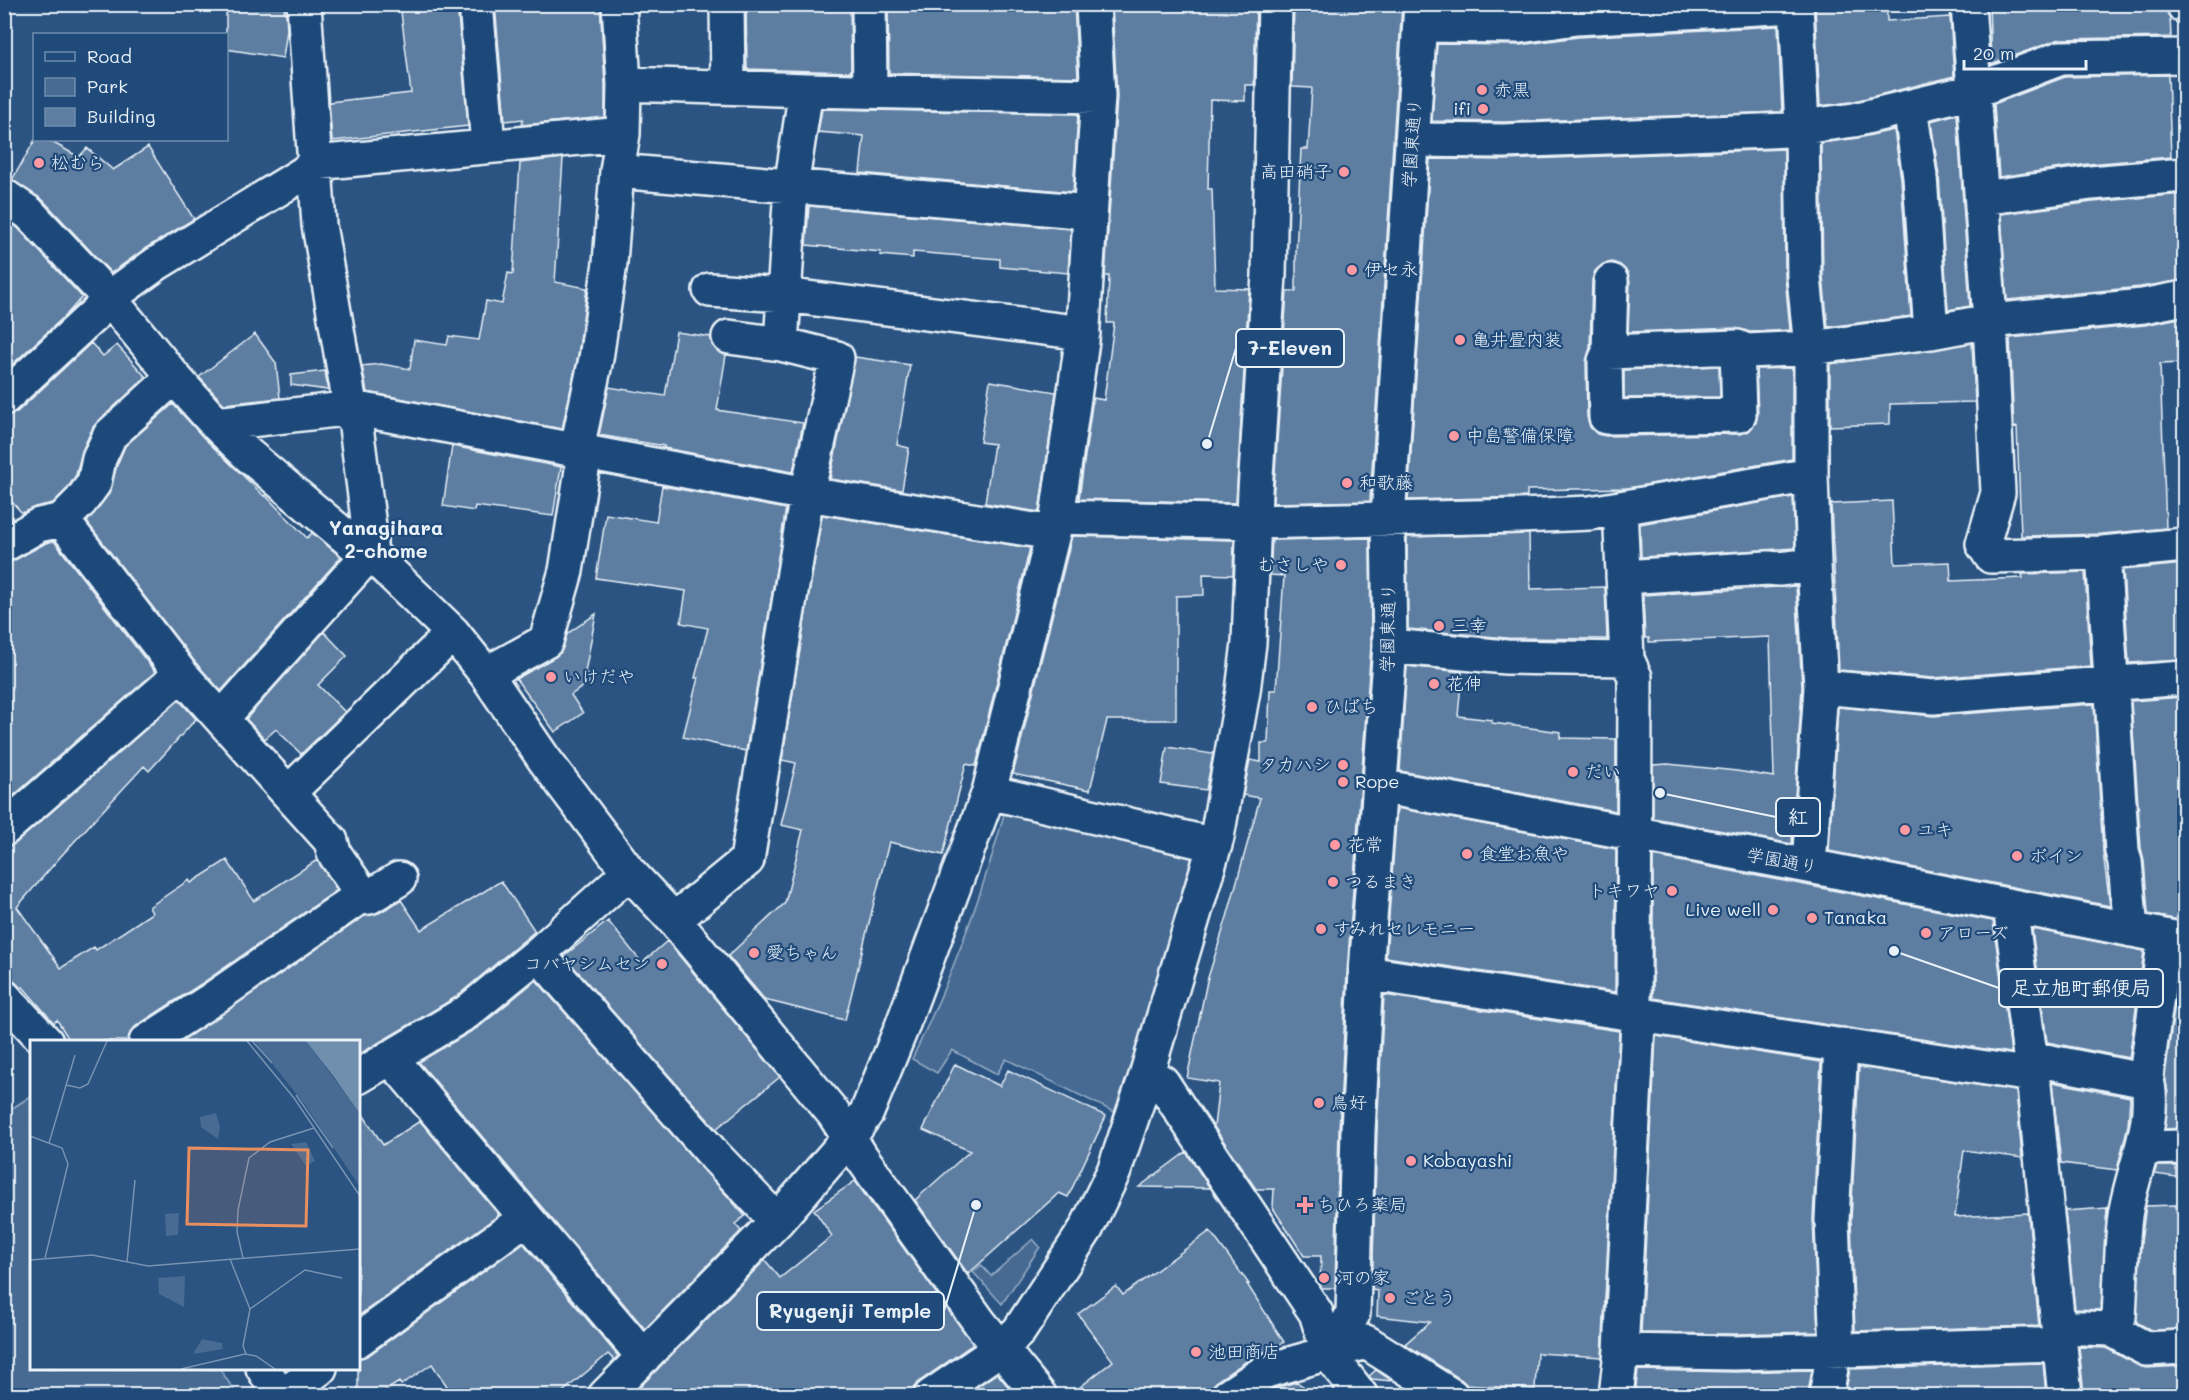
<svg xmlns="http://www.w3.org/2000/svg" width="2189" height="1400" viewBox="0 0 2189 1400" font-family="Mali,'Klee One',sans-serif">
  <rect width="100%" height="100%" fill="#2b5482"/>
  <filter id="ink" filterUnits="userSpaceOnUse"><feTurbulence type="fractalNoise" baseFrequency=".0167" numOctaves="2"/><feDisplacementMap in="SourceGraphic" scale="12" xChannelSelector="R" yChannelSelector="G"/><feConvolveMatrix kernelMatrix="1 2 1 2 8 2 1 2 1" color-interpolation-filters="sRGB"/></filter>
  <g filter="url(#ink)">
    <path fill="#476b93" stroke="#98aec6" stroke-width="1.5" d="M1006 807 1194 851 1140 1041 1114 1112 1006 1059 997 1074 952 1050 937 1073 912 1059C951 979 983 893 1006 807Z
      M31 1096 32 1368 220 1369 237 1395H5V1113Z
      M1033 1239 1040 1247 1002 1304 973 1272 981 1265 991 1276Z"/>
    <path fill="#5d7da1" stroke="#e8f1f8" stroke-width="1.5" d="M226 4H285L284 12 286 13 287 30 283 58 226 49Z
      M400 4H457L468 126 332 141 329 102 411 93Z
      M495 4H600L605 84V117L522 125 523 119 505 121Z
      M746 4H850L851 72 747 69Z
      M930 4H1074L1078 77 889 73 888 7H930Z
      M1112 4H1256L1254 85H1245V101L1210 100 1208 189H1212L1215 288 1249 289 1236 503 1079 499 1093 398 1104 400 1114 323H1107L1109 276H1105L1117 97Z
      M1294 4H1402L1370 501 1273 503 1287 291H1296V254L1301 149H1308L1312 88 1292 87Z
      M1440 4H1538L1519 7 1440 6Z
      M1815 4 1887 5V21L1950 17 1954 76 1851 102 1820 106Z
      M1989 4H2165L2170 18 2171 37 2060 39 1991 64Z
      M1778 26 1782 112 1504 122 1432 121 1437 44 1520 45 1578 37Z
      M2168 75 2171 157 2088 164 1999 177 1994 104 2065 77Z
      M822 109 1078 114 1073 192 860 173 864 136 818 132Z
      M1957 114 1970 306 1948 310 1939 176 1931 121Z
      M1894 130 1901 179 1911 316 1828 327 1823 276 1821 143 1858 138Z
      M35 140H48L79 157 87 148 113 170 148 147 194 219 146 248 111 273 43 200 12 180Z
      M1784 149 1785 277 1790 330 1750 332 1736 328 1628 332 1630 282 1628 273 1620 265 1612 262 1603 264 1595 271 1592 280 1590 348 1586 361 1587 417 1590 427 1597 434 1606 436 1740 434 1749 431 1756 423 1758 414 1756 369 1792 368V459L1628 488 1527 490V497L1408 500 1430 159 1505 160Z
      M563 158 555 282 587 288 578 356 562 429 367 392 362 366 381 364 410 369 414 340 447 345 449 336 479 340 486 301 502 304 508 273 513 274 520 163Z
      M2184 194V280L2140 287 2007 300 2001 214 2093 202Z
      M809 206 1071 229 1068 273 1000 267V259L913 252V258L880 255 881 252 806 245Z
      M4 219 17 227 82 297 67 314 4 372Z
      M2184 317V363L2160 364 2166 528 2102 534 2021 536 2017 427 2014 428 2010 338 2145 325Z
      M676 332 711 337 712 345 717 351 726 355 717 410 803 423 793 472 664 448V446L599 435 609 387 665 396Z
      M255 334 276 363 280 398 224 404 199 377Z
      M91 343 103 356 117 345 146 377 93 427 82 451 76 475 67 489 53 503 35 507 22 513 4 493V416L17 412Z
      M1972 343 1975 402 1890 404V424L1830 426V364Z
      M855 357 910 365 897 445 909 448 902 490 830 479Z
      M1719 366 1720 397 1624 398V370Z
      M325 371 328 390 291 385V375Z
      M990 381 1056 392 1039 512 985 503 994 444 980 442Z
      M173 404 203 437 264 496 265 495 307 538 312 533 341 557 221 691 195 662 87 522 109 494 117 465 125 446Z
      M452 446 561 467 553 516 475 506 474 511 443 506Z
      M662 486 786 509 746 751 683 737 698 678H695L708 628 681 623 686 591 596 578 606 514 656 522Z
      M1793 497 1795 548 1641 557 1640 524Z
      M1892 501 1895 564 1950 562 1951 581 2023 578 2022 574 2085 572 2091 666 1933 678 1839 670 1831 504Z
      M822 515 1030 548 976 766 966 764 943 855 889 842 845 1020 765 1000 728 956 785 903 803 830 781 825 796 763 782 760Z
      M1529 534 1530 589 1605 587 1607 639 1507 638 1408 629 1407 537Z
      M1072 536 1234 540 1233 575 1203 574 1204 595 1176 596V720H1107L1090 790 1013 774Z
      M1370 538 1371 645 1347 972 1339 1130 1335 1288H1322L1320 1285 1321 1256H1304L1273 1208 1274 1189H1256L1214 1127 1219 1083 1187 1078 1207 981 1227 917 1260 798 1243 795 1250 760 1261 762V743H1268L1270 690H1276L1284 576 1270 575 1272 540Z
      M54 541 155 672 4 804V564L13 561 46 543Z
      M2184 564V660L2129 663 2123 570Z
      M1796 586 1802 687 1792 844 1653 818V765L1668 764 1737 771 1774 777 1770 637 1649 642V638H1645L1643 595Z
      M596 614 585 672 592 680 571 695 583 713 555 732 516 679 555 657 561 652 567 634Z
      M324 632 347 656 318 685 345 712 301 754 276 729 265 739 246 719Z
      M1407 666 1462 672 1458 716 1492 720V723L1561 732 1560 738 1616 739V811L1400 771Z
      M2184 697V921L2148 914 2144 860 2141 848 2131 701Z
      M179 700 196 719 149 771 144 766 61 856 17 907 61 968 94 947 96 950 152 913 149 907 189 880 191 883 227 860 254 901 317 860 337 890 201 984 136 1026 130 1033 128 1041H70L57 1020 54 1023 23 987 21 988 15 982 4 968V847L16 843Z
      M2094 704 2103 852 2110 906 1829 851 1838 707 1934 716Z
      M1167 747 1213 754 1206 790 1161 784Z
      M1397 808 1616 849 1615 992 1386 957Z
      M1653 856 1993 921 2011 1053 1653 998Z
      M501 881 535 931 456 997 358 1055V1041H181L365 916 379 913 401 900 421 930Z
      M608 921 642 963 667 941 780 1077 716 1129 564 956Z
      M2032 929 2144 951 2129 1058 2047 1042Z
      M2181 958H2184V1128L2165 1129 2168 1093 2165 1076Z
      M536 980 745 1216 735 1224 741 1231 645 1329 419 1062 479 1027Z
      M1384 995 1619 1031 1602 1357 1537 1353 1535 1389 1467 1385 1462 1380 1405 1344 1430 1322 1377 1316 1378 1291 1372 1290 1377 1132Z
      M1656 1036 1821 1062 1813 1219 1818 1332 1734 1334 1641 1333Z
      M955 1064 1000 1086 1008 1070 1106 1116 1068 1197 1059 1193 968 1274 915 1200 970 1151 923 1130Z
      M1859 1067 2016 1091 2022 1158 1964 1150 1955 1217 2028 1213 2039 1326 1855 1331 1851 1220Z
      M2052 1082 2130 1097 2128 1125 2117 1170 2061 1163Z
      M358 1107 383 1145 420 1121 499 1215 358 1316Z
      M1186 1152 1210 1188 1139 1187Z
      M2157 1166H2176V1177L2154 1174Z
      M855 1181 973 1344 920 1381 914 1387 913 1395H645L639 1388 765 1260 780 1278 832 1236 814 1210Z
      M2176 1205V1211H2184V1329L2151 1330 2136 1322 2141 1242 2146 1206Z
      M2107 1208 2101 1310 2075 1309 2065 1211Z
      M1210 1231 1249 1284H1247L1284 1342 1273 1349 1256 1355 1218 1380 1212 1387 1210 1395H1070L1113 1361 1078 1314 1116 1286 1123 1295Z
      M523 1243 618 1356 614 1360 608 1354 559 1395H453L432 1364 401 1385 399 1382 379 1395H358V1358L369 1355Z
      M2079 1347 2106 1348 2137 1365 2146 1368 2184 1366V1395H2084Z
      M2043 1363 2046 1394 2018 1390 2017 1395H1845L1850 1369Z
      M1376 1370 1392 1381 1372 1379 1369 1376Z
      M1638 1370 1735 1372 1812 1370 1808 1395H1754V1393L1687 1388V1395H1635Z
      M997 1373 1015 1395H965Z
      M1297 1382 1316 1395H1263L1274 1388Z"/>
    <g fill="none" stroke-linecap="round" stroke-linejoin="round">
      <g stroke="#e8f1f8" stroke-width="38">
        <path id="minor" d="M476 4 488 145
          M727 4 728 86
          M869 4 870 91
          M1796 4 1802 127 1804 277 1811 348V475L1814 565 1821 687 1809 866
          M1968 4 1990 321 1998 493 1983 544 1991 556 2103 553 2184 545
          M2184 4V6
          M1420 25 1520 26 1576 18 1796 6
          M624 84 806 90 1098 96
          M1910 107 1920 177 1931 332
          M1412 140 1504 141 1790 130 1802 127 1854 120 1974 91 2061 58 2184 56
          M617 171 1090 212
          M4 196 29 213 109 298 174 377 216 424 247 454 353 543 370 553 453 633 486 674 544 759 629 872 674 920 834 1114 862 1158 980 1323 1040 1396
          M1982 198 2091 183 2184 175
          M1611 281 1609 352 1737 347 1747 351 1811 348 1931 332 1990 321 2143 306 2184 298
          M710 290 784 295 1083 333
          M781 344 791 187 806 90
          M1609 352 1605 361 1606 417 1739 415 1737 347
          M4 398 99 310 109 298 156 264 304 173 315 163 623 134
          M216 424 353 408 807 494 1053 533
          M1057 517 1254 522 1520 516 1590 513 1620 508
          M62 520 181 674 331 841 334 853 360 891 361 898
          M4 545 39 525 62 520 81 501 94 483 99 459 110 435 174 377
          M2103 553 2122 851 2125 862 2131 930
          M1623 577 1768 568 1779 569 1814 565
          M1390 646 1506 657 1627 659
          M486 674 546 641 566 571 582 470 580 434 596 359 610 263 617 171 623 134 624 84 619 4
          M1821 687 1933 697 2184 678
          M222 718 370 553V534L355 419 349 399 319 225 304 4
          M1379 786 1809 866 2184 940
          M989 792 1215 845
          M288 793 453 633
          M4 829 181 674
          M2010 906 2034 1085 2065 1396
          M674 920 747 860 807 494 837 358 781 344 729 337
          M538 954 715 1156 777 1221
          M1366 973 2032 1075
          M4 997 46 1042
          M146 1042 211 1000 358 898 369 897 399 879
          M390 1057 644 1357
          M2030 1058 2137 1079 2146 1076
          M1146 1076 1162 1082 1177 1105 1316 1313 1329 1354 1361 1396
          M358 1077 467 1012 538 954 629 872
          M2143 1148 2184 1147
          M2058 1327 2111 1329 2146 1349 2184 1347
          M2111 1329 2119 1317C2121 1283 2121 1249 2125 1216 2131 1173 2159 1119 2146 1076L2165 937
          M358 1340 526 1218
          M1621 1351 1734 1353 2059 1344
          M1329 1354 1353 1314 1358 1131 1366 973 1390 646 1388 519 1421 4
          M263 1368 280 1396
          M283 1396 320 1368
          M605 1396 777 1221 849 1138 867 1112 901 1029 989 792 1057 517 1082 341 1098 96 1093 4
          M931 1396 1001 1348 1019 1331 1086 1229 1114 1171 1146 1076 1217 837 1243 691 1249 643 1255 491 1269 275 1275 4
          M1228 1396 1266 1371 1366 1342 1452 1396
          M1616 1396 1621 1351 1638 1023 1634 1005 1635 677 1627 659 1620 508 1811 475
          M1826 1396 1832 1362 1837 1350 1832 1220 1841 1045"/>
      </g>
      <use href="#minor" stroke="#1f4a7a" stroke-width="33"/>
    </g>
  </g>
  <g fill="#ff9aa2" stroke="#1f4a7a" stroke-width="2">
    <circle cx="1482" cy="90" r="6"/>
    <circle cx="1483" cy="109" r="6"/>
    <circle cx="39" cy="163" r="6"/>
    <circle cx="1344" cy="172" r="6"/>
    <circle cx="1352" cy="270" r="6"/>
    <circle cx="1460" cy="340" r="6"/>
    <circle cx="1454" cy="436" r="6"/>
    <circle cx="1347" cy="483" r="6"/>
    <circle cx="1341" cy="565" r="6"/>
    <circle cx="1439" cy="626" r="6"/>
    <circle cx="551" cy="677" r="6"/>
    <circle cx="1434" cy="684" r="6"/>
    <circle cx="1312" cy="707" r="6"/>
    <circle cx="1343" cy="765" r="6"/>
    <circle cx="1573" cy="772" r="6"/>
    <circle cx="1343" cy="782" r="6"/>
    <circle cx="1905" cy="830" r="6"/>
    <circle cx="1335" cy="845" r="6"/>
    <circle cx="1467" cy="854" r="6"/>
    <circle cx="2017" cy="856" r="6"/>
    <circle cx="1333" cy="882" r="6"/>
    <circle cx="1672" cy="891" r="6"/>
    <circle cx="1773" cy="910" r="6"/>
    <circle cx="1812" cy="918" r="6"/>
    <circle cx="1321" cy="929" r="6"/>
    <circle cx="1926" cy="933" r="6"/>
    <circle cx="754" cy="953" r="6"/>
    <circle cx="662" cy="964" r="6"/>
    <circle cx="1319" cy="1103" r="6"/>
    <circle cx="1411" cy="1161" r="6"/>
    <path d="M1302 1196h6v6h6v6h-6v6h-6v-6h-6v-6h6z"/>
    <circle cx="1324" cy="1278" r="6"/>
    <circle cx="1390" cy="1298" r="6"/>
    <circle cx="1196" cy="1352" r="6"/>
  </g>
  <g text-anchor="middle" stroke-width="4.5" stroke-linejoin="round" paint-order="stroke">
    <g font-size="18" fill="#e8f1f8" stroke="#1f4a7a" text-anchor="start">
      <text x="1494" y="96">赤黒</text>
      <text x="1471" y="115" text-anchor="end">ifi</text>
      <text x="51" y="169">松むら</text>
      <text x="1332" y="178" text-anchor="end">高田硝子</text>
      <text x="1364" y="276">伊セ永</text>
      <text x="1472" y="346">亀井畳内装</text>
      <text x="1466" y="442">中島警備保障</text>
      <text x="1359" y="489">和歌藤</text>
      <text x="1329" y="571" text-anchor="end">むさしや</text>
      <text x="1451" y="632">三幸</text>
      <text x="563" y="683">いけだや</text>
      <text x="1446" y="690">花伸</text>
      <text x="1324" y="713">ひばち</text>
      <text x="1331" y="771" text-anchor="end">タカハシ</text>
      <text x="1585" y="778">だい</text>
      <text x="1355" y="788">Rope</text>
      <text x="1917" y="836">ユキ</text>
      <text x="1347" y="851">花常</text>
      <text x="1479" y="860">食堂お魚や</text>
      <text x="2029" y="862">ボイン</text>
      <text x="1345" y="888">つるまき</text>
      <text x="1660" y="897" text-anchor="end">トキワヤ</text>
      <text x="1761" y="916" text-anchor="end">Live well</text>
      <text x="1824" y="924">Tanaka</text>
      <text x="1333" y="935">すみれセレモニー</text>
      <text x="1938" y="939">アローズ</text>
      <text x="766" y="959">愛ちゃん</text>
      <text x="650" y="970" text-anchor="end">コバヤシムセン</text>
      <text x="1331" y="1109">鳥好</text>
      <text x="1423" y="1167">Kobayashi</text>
      <text x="1317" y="1211">ちひろ薬局</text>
      <text x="1336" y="1284">河の家</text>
      <text x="1402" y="1304">ごとう</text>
      <text x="1208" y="1358">池田商店</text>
    </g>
    <g font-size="18" fill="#e8f1f8" stroke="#1f4a7a">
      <text transform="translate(1412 143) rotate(-86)" y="6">学園東通り</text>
      <text transform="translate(1388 628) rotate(-89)" y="6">学園東通り</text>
      <text transform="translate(1782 861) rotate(11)" y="6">学園通り</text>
    </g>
    <g font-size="20" font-weight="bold" fill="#e8f1f8" stroke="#1f4a7a">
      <text x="386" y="535">Yanagihara<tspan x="386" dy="23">2-chome</tspan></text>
    </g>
  </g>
  <g transform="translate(30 1040)">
    <rect width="330" height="330" fill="#2b5482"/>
    <path d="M224 1H276L318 57 330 74V147L276 66ZM186 73 190 87 188 99 171 87 170 77ZM276 102 285 121 276 126 261 104ZM149 173 148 195 136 196 135 174ZM155 236 154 267 129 254 128 238ZM172 299 192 303 193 309 163 314Z" fill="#476b93"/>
    <path d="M276 1H330V74L304 37Z" fill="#708ead"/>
    <path fill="none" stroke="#7793b1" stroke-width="1.5" d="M217 1 264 58 330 156M222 1 242 23M36 45 50 48 58 44 77 1M266 55 303 108M0 96 32 108 38 124 15 218M19 103 45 15M213 218 207 192 208 170 219 118 240 102 284 88M200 219 220 269 213 306 216 314M0 220 62 215 118 226 330 209M97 222 105 140M220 269 275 230 312 238M151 329 215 314 226 316 245 329"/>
    <path fill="#e88e5f" fill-opacity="0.15" stroke="#e88e5f" stroke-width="3" d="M159 108 278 110 276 186 157 184Z"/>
    <rect width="330" height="330" fill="none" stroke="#e8f1f8" stroke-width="3"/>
  </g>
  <path fill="none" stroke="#e8f1f8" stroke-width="2" d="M1207 444L1236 348M1660 793L1776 817M1894 951L1999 988M976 1205L944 1311"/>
  <g fill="#e8f1f8" stroke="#1f4a7a" stroke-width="2">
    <circle cx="1207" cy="444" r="6"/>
    <circle cx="1660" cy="793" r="6"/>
    <circle cx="1894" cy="951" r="6"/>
    <circle cx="976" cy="1205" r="6"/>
  </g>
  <g fill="#1f4a7a" stroke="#e8f1f8" stroke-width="2">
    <rect x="1236" y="329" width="108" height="38" rx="6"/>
    <rect x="1776" y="798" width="44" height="38" rx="6"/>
    <rect x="1999" y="969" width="164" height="38" rx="6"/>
    <rect x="757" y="1292" width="187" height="38" rx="6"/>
  </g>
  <g font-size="20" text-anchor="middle" font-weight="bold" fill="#e8f1f8">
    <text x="1290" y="355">7-Eleven</text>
    <text x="1798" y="824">紅</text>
    <text x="2081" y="995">足立旭町郵便局</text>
    <text x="850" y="1318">Ryugenji Temple</text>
  </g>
  <rect width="2189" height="1400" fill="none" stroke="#1f4a7a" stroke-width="24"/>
  <rect x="12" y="12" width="2165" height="1376" fill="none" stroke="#e8f1f8" stroke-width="2" filter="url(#ink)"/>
  <rect x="33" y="33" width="195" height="108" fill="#1f4a7a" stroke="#6f8dac" stroke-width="1.5"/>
  <rect x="45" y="52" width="30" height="9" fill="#1f4a7a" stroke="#6f8dac" stroke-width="1.5"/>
  <text x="87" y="63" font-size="18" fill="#e8f1f8">Road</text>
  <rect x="45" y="78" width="30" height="18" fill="#476b93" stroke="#6f8dac" stroke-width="1.5"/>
  <text x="87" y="93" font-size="18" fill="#e8f1f8">Park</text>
  <rect x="45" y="108" width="30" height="18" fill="#5d7da1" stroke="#6f8dac" stroke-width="1.5"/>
  <text x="87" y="123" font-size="18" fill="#e8f1f8">Building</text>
  <path d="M1964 60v9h122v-9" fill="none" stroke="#e8f1f8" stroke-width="3"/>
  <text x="1973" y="60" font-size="18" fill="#e8f1f8" stroke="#1f4a7a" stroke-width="4.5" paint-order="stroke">20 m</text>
</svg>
